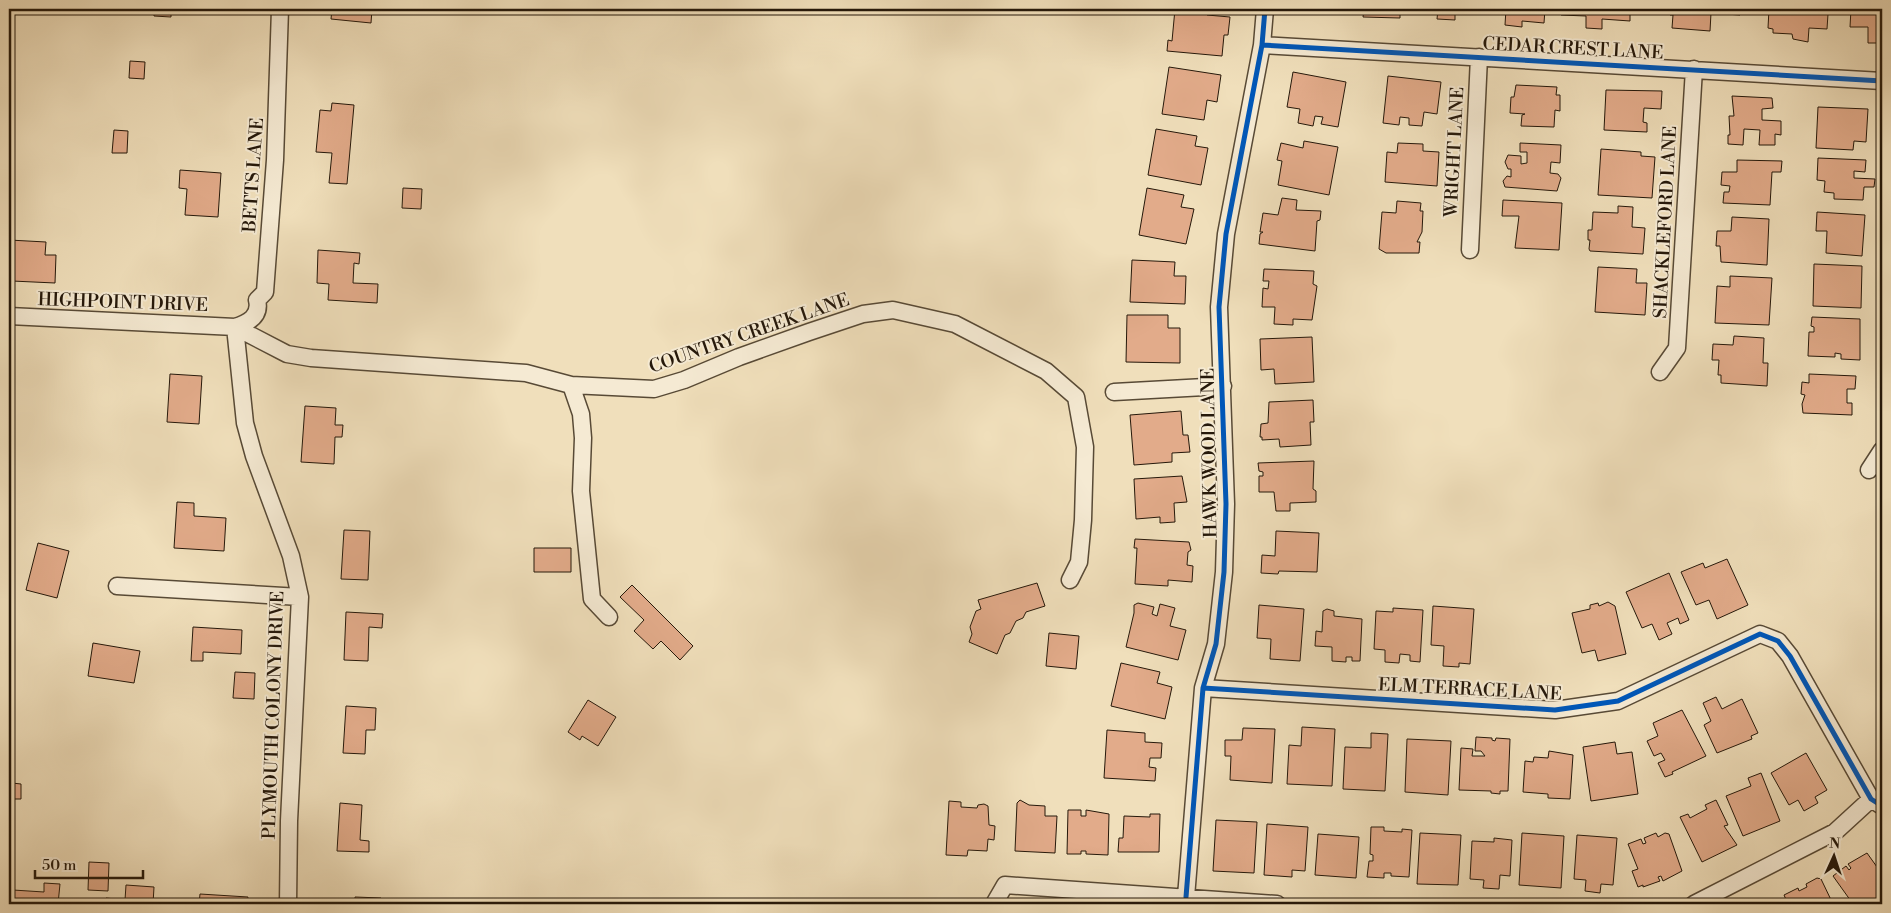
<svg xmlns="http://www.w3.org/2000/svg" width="1891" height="913" viewBox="0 0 1891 913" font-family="'Libre Bodoni',serif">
  <rect width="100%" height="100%" fill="#f0dfbb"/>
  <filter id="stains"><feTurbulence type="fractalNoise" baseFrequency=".004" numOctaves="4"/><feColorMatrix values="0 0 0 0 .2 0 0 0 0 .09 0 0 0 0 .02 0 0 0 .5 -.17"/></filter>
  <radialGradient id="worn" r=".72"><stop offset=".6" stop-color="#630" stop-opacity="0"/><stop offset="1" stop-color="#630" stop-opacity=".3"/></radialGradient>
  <path fill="#e2ab8a" stroke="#25180a" d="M154 9H171V17L154 16Z
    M332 9H372L371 23 331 19Z
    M1175 9H1207V15L1230 17 1228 35H1224L1222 56 1167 51 1168 40 1172 41Z
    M1364 9H1400V18L1363 17Z
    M1438 9H1477L1476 12 1455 11V20L1437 19Z
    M1506 9H1545L1544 23 1522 21V27L1505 25Z
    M1562 9H1630V21L1602 19V29L1586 28V16L1561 15Z
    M1671 9H1741L1740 15 1711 13 1710 31 1672 28 1673 15H1670Z
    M1769 9H1820V14H1828L1827 29 1809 28 1808 42 1793 39 1792 34 1773 33V29L1768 28Z
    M1851 9H1882V43H1868V27H1850Z
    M130 61 145 62 144 79 129 78Z
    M1169 67 1221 75 1217 102 1207 100 1204 120 1162 114Z
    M1293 72 1346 82 1338 127 1321 124 1323 117 1315 116 1313 126 1298 123 1300 109 1287 107Z
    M1388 76 1441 82 1437 114 1424 112 1422 126 1409 125V118L1400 117 1399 125 1383 123Z
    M1516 85 1557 87 1556 95H1560V111L1555 110 1554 127 1521 126 1522 115 1525 114 1510 113 1511 97H1514Z
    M1606 90 1662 91 1661 109 1644 108 1643 122 1647 123V132L1604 130Z
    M1732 96 1772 98 1773 108 1762 109V120L1781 121V135L1775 134V145H1759L1760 130 1744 129 1743 145 1728 144V135H1730L1729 116H1734Z
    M332 103 354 105 347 184 329 183 332 153 316 152 320 110 331 111Z
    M1818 107 1868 109 1866 142 1854 141 1853 150 1816 148Z
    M1156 129 1197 136 1195 146 1208 148 1201 185 1148 175Z
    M114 130 128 131 127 153H112Z
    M1304 141 1338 147 1329 195 1278 185 1282 161 1277 160 1281 143 1303 148Z
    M1398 143 1423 144V151L1439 152 1437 186 1385 182 1387 152 1397 153Z
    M1520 143 1561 145 1560 163 1551 162 1550 173 1558 174 1561 178 1557 191 1505 187 1503 181 1507 176 1511 177V169H1508L1505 162 1508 155 1521 156V164L1527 163V152H1520Z
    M1601 149 1641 152V156L1655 157 1652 198 1598 195Z
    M1818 158 1866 160 1865 172 1854 171V178L1875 179 1874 187H1864L1863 200 1834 199V193L1824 192 1825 181 1817 180Z
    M1737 160 1782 161 1781 172H1772L1770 205 1723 203 1724 192H1729L1730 186 1721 185 1722 172H1737Z
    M180 170 221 173 218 217 185 215 187 189 179 188Z
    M403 188 422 189 421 209 402 208Z
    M1147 188 1184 195 1181 207 1194 209 1186 244 1139 235Z
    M1282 198 1297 200 1296 210 1321 211 1320 220 1317 221 1315 251 1259 244 1260 234 1263 232H1260L1263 213 1278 215Z
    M1503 200 1562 203 1559 250 1515 248 1519 216H1502Z
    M1397 201 1421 203 1420 211H1423L1422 232 1417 242H1420L1419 253H1386L1379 249 1382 212 1396 213Z
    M1618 206 1633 207 1632 227 1645 228 1643 254 1590 251 1589 249 1590 240H1588V230H1592L1593 212 1618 213Z
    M1817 212 1865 215 1862 256 1826 253 1827 231H1816Z
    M1732 217 1769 219 1767 265 1721 262 1720 246H1716L1717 231H1731Z
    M9 240 46 242 45 255H56L55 283 12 281V285H9Z
    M318 250 360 253 359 264 354 263 353 283 378 284 377 303 328 300 329 284 317 283Z
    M1132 260 1175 262 1174 276H1186L1185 304 1130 302Z
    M1814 264 1862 266 1861 308 1813 306Z
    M1598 267 1637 269 1636 283H1647L1645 315 1595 312Z
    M1264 269 1314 271 1313 284 1317 286 1312 320 1293 319V325L1274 324 1275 307H1262L1263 288 1268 289 1269 281H1263Z
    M1730 276 1772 278 1769 325 1715 323 1717 286 1730 287Z
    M1127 315H1168V328H1180V363L1126 362Z
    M1812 317 1860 319V360L1841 359V354L1835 353V357L1808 356 1809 332H1814V327L1811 326Z
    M1734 336 1764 338 1763 363H1768L1767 386 1721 383V375H1718L1719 360H1712L1713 344 1733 345Z
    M1312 337 1314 382 1275 384 1274 369 1261 370 1260 339Z
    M170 374 202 376 199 424 167 422Z
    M1809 374 1856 376 1855 389H1847V403H1852V415L1803 413 1802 404 1805 395 1801 394 1802 382 1809 383Z
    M1313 400 1314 422H1310L1311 445 1280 447 1279 439 1262 440V437H1260L1261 424 1268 423 1269 402Z
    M305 406 336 408 335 425H343L342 437H335L334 464 301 462Z
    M1181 411 1183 435H1188L1190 452 1172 453V462L1134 465 1130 415Z
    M1314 461 1313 489 1316 491V502L1290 503V511H1276L1274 492H1259V476H1263V472L1259 471 1258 463Z
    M1182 476 1187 502 1174 503 1175 522 1160 523V517L1136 519 1134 479Z
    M177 502 194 503V516L226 518 224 551 174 548Z
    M344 530 370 531 368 580 341 579Z
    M1276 531 1319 533 1317 572 1279 571 1278 574 1261 573 1262 555 1275 556Z
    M1135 539 1189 542 1191 550 1188 552 1187 565 1193 566 1192 582 1168 580V586L1135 584 1137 548H1134Z
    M38 543 69 551 57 598 26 590Z
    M534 548H571V572H534Z
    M1727 559 1748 605 1717 619 1709 600 1696 605 1681 572 1703 563 1705 568Z
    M1669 573 1689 620 1680 624 1678 618 1667 623 1672 634 1659 640 1652 624 1642 628 1626 592Z
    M1037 583 1045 606 1026 612 1023 618 1016 621 1010 633 1005 635 997 654 969 642 972 634 970 627 976 611 981 609 978 600Z
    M632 585 693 646 680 660 661 641 653 649 634 631 644 620 620 597Z
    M1608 602 1615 606 1626 654 1598 661 1595 650 1582 653 1572 613 1590 609V605L1598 603 1599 606Z
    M1138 603 1154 607 1152 614 1157 616 1160 604 1175 608 1170 626 1186 630 1178 660 1126 647 1134 613V605Z
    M1259 605 1304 609 1300 661 1270 659 1271 639 1257 638Z
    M1433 606 1474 609 1470 664 1459 663V667L1443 666 1444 646 1431 645Z
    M1393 608 1423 610 1420 662 1410 661V655L1400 654 1399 663 1385 662V650L1374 649 1376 611 1393 612Z
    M1327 609 1334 611V616L1362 619 1360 661H1352V657H1346V662L1332 661V647L1315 646 1316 631 1322 632 1323 611Z
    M346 612 383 614 382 628 369 627 368 661 344 660Z
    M193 627 242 630 241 654 203 652V661H191Z
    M1049 633 1079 636 1076 669 1046 666Z
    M93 643 140 651 134 683 88 676Z
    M1121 663 1160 672 1157 683 1172 687 1165 719 1111 706Z
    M235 672 255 673 254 699 233 698Z
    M1716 697 1722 709 1742 699 1758 733 1751 736 1752 739 1717 753 1704 725 1711 721 1703 703Z
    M588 700 616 717 598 746 582 736 580 740 568 732Z
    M346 706 376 708 375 730H366L365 754 343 753Z
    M1682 710 1706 756 1672 772 1673 774 1665 777 1658 763 1665 760 1661 753 1654 756 1647 741 1658 736 1653 723Z
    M1302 727 1335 729 1332 786 1287 784 1289 745 1301 746Z
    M1243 728 1275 729 1272 783 1230 780 1231 756H1225V740H1242Z
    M1107 730 1145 733V742L1162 743 1161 758H1150L1149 767 1156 768 1155 781 1104 778Z
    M1371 733 1388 734 1385 791 1343 789 1345 747 1371 748Z
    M1476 737 1492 738V740L1495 741 1496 738 1510 739 1508 791H1500V794L1491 793V791L1459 790 1461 748 1473 749 1472 756H1485L1481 751H1475Z
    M1407 739 1451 741 1448 795 1405 792Z
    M1615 742 1617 754 1632 752 1638 794 1591 801 1583 747Z
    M1549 751 1573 755 1570 799 1548 798V794L1523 792 1525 761 1533 762 1534 757 1548 758Z
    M1806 753 1827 790 1815 797 1818 803 1804 811 1798 800 1789 805 1771 773Z
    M1761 773 1780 821 1743 836 1726 796 1751 786 1748 778Z
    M12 783 21 784V799H11Z
    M1020 800 1029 805 1045 806V816H1057L1055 853 1015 851 1017 803Z
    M1716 800 1728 825 1724 826 1737 845 1702 862 1680 817 1688 814 1690 818 1707 809 1705 805Z
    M949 801 961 802V807L977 808 978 805 984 804 988 806 989 825 995 826 994 840 988 839 987 851 968 850 967 856 946 855Z
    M340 803 362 805 360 840 369 841V852L337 851Z
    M1068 810H1081V816H1086V810L1109 814 1108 855 1086 854V851H1081V854H1067Z
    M1150 814H1160L1159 852H1118L1119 838H1123L1124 816 1150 817Z
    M1216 820 1257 822 1254 873 1213 871Z
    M1267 824 1308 827 1305 871 1292 870V877L1264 875Z
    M1371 827H1384V831L1402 832V829L1412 830 1409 877 1391 876V873H1384V878L1367 877 1369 861H1373V855L1370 854Z
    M1420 833 1461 835 1458 885 1417 884Z
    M1522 833 1564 836 1561 888 1519 885Z
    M1656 833 1658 837 1665 833 1669 834 1682 871 1663 881 1661 876 1658 877 1660 881 1643 887V885L1638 887 1632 871 1638 869 1628 844 1641 839 1643 844 1646 843 1644 838Z
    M1318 834 1359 837 1356 878 1315 875Z
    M1577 835 1617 838 1613 885 1601 884 1600 893 1585 891 1586 880 1574 879Z
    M1494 838 1512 840 1510 876 1500 875 1499 889 1483 888 1484 880 1470 879 1472 841 1494 842Z
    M1867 853 1882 874V896L1872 903 1870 900V904H1853L1833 876 1846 866 1849 870 1851 868 1848 864Z
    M89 862 109 863 108 891 88 890Z
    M1817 878 1821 879 1833 904H1788L1784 895 1798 888 1799 891 1807 887 1806 884Z
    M44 883 60 884 58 904H12L13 890 44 892Z
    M126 885 154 887 153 904H106V898L125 900Z
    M200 894 248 897 247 904H199Z
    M355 897 381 898 380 904H355Z"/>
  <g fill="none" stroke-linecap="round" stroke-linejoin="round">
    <g stroke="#584a36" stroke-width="19">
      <path id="minor" d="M1262 45 1882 81
        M1470 250 1479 57
        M9 316 235 327C248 323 261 316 257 300L265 292 275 160 280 9
        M235 327 287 354 311 358 526 373 571 385 654 389 684 380 739 357 809 332 863 314 893 310 955 324 1046 371 1076 397 1085 447 1083 520 1079 562 1070 580
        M235 327 245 423 254 456 291 556 300 597 289 821 288 904
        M1660 372 1677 348 1694 69
        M571 385 581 414 583 438 581 491 592 599 609 617
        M1114 392 1223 386
        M1869 470 1882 450
        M117 586 300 597
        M1203 688 1555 710 1618 701 1760 634 1778 641 1790 656 1871 799 1882 806
        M1186 897 1203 688 1216 644 1224 572 1226 504 1219 307 1226 234 1262 45 1265 9
        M994 904 1005 885 1277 904
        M1694 904 1835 832 1871 799"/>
    </g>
    <use href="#minor" stroke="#f5ead3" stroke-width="16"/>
    <g stroke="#f5ead3" stroke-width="8">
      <path id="cycleway" d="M1262 45 1882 81
        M1203 688 1555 710 1618 701 1760 634 1778 641 1790 656 1871 799 1882 806
        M1186 897 1203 688 1216 644 1224 572 1226 504 1219 307 1226 234 1262 45 1265 9"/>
    </g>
    <use href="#cycleway" stroke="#0057b8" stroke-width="5"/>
  </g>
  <g text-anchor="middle" stroke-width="4" stroke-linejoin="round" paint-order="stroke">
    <g font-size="18" fill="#25180a" stroke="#f5ead3">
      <text transform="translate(1573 48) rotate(3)" y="6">CEDAR CREST LANE</text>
      <text transform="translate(1454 152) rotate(-87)" y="6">WRIGHT LANE</text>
      <text transform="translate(253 175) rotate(-86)" y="6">BETTS LANE</text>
      <text transform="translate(1665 222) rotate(-87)" y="6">SHACKLEFORD LANE</text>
      <text transform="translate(123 302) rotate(2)" y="6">HIGHPOINT DRIVE</text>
      <text transform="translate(749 333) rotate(-19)" y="6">COUNTRY CREEK LANE</text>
      <text transform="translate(1209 453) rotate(-91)" y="6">HAWK WOOD LANE</text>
      <text transform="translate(1470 689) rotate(3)" y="6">ELM TERRACE LANE</text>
      <text transform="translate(273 715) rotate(-88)" y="6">PLYMOUTH COLONY DRIVE</text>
    </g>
  </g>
  <rect width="1891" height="913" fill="none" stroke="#f0dfbb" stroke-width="30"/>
  <rect x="10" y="10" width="1871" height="893" fill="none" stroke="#25180a" stroke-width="2.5"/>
  <rect x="15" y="15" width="1861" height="883" fill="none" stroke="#25180a"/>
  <g transform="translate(1834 856) rotate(3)" stroke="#f5ead3" stroke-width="4" paint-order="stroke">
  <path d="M0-4L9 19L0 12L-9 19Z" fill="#25180a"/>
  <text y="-8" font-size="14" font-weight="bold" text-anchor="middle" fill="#25180a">N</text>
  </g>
  <path d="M35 870v8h108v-8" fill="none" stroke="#25180a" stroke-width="2.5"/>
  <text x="42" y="870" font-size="15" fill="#25180a" stroke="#f5ead3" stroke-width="4" paint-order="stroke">50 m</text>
  <rect width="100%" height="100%" filter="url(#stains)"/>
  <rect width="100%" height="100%" fill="url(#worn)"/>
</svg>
